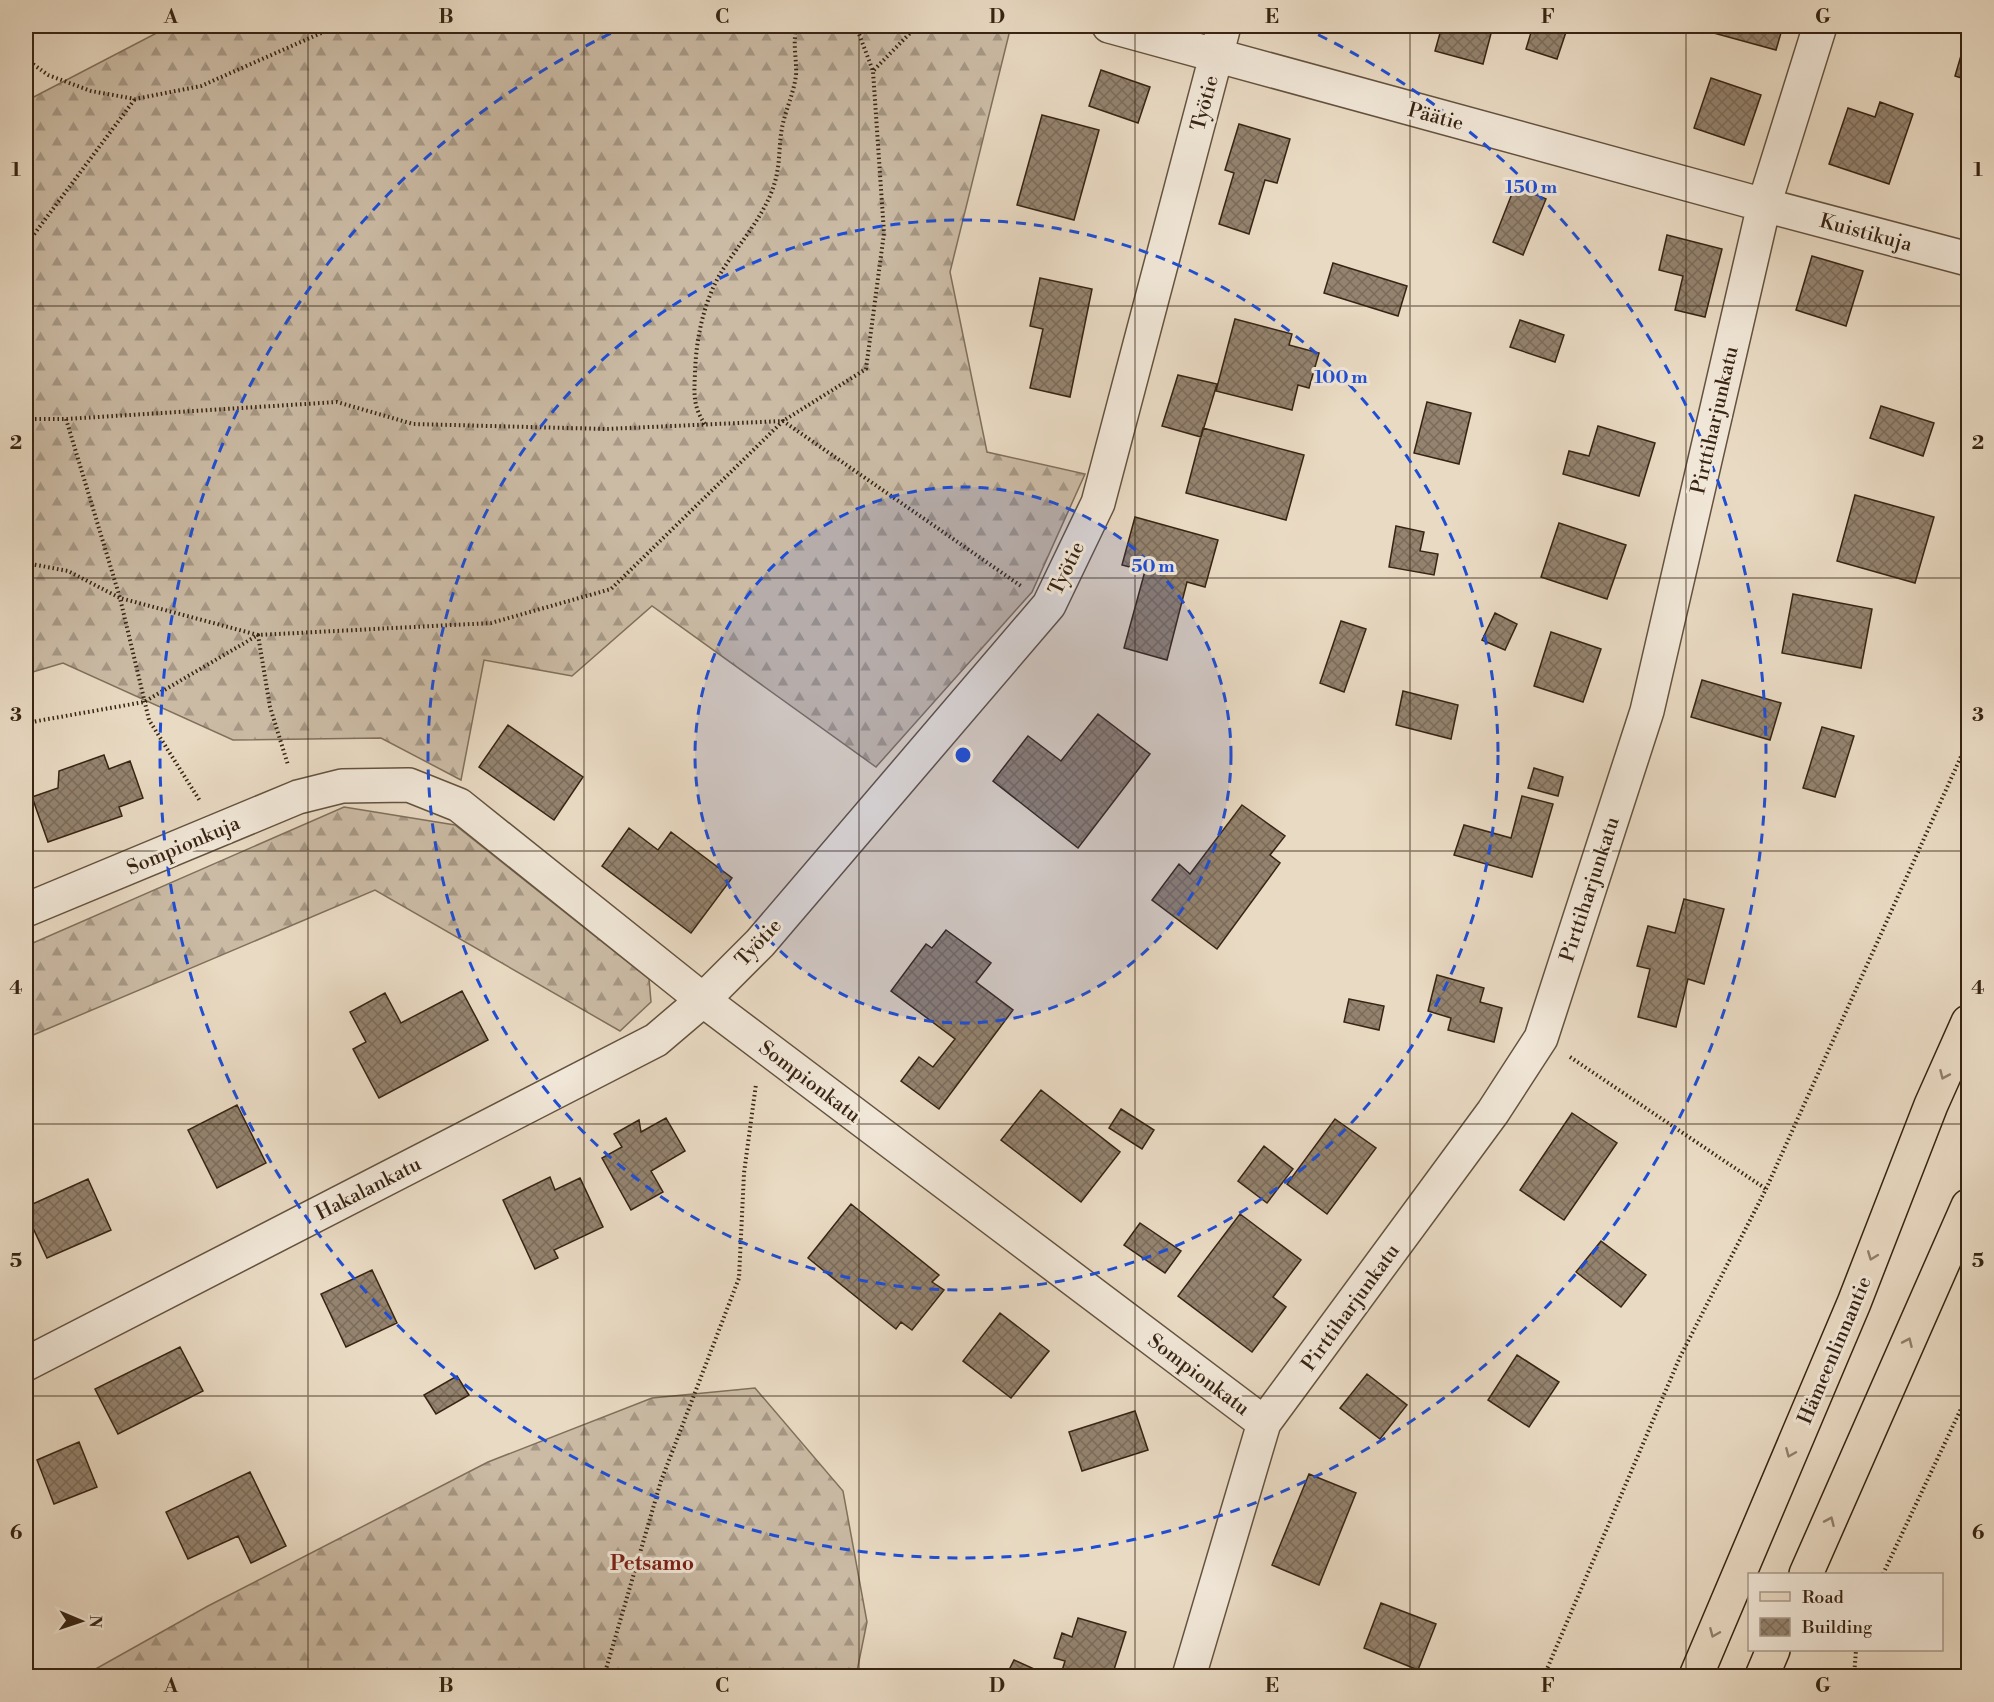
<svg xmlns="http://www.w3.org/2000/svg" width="1994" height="1702" viewBox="0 0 1994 1702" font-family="'Libre Bodoni',serif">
  <defs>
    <pattern id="forest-firs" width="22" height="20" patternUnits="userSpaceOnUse" patternTransform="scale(1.5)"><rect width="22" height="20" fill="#cbbba5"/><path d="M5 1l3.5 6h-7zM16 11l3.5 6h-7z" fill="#a69885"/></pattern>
    <pattern id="building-cross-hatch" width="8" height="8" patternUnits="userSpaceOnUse" patternTransform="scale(1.5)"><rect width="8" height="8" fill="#94836f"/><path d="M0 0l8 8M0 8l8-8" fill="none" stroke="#7a6b5a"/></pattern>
  </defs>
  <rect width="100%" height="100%" fill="#e9dac3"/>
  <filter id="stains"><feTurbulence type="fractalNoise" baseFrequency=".00333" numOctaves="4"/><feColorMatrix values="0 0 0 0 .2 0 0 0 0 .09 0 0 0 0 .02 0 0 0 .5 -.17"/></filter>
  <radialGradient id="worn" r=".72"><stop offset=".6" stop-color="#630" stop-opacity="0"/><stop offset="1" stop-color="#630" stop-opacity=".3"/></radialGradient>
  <path fill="url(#forest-firs)" stroke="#81705c" stroke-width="1.5" d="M170 26H1011L950 272 987 452 1085 474 1032 592 876 767 652 606 572 676 484 660 461 780 381 738 233 740 63 663 26 674V101Z
    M344 807 455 825 649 979 651 1002 620 1031 375 890 26 1038V946Z
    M755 1388 843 1491 867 1622 856 1676H83L208 1606 488 1462 652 1398Z"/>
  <path fill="url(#building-cross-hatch)" stroke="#372413" stroke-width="1.5" d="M1297 26H1333L1332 33Z
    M1442 26H1493L1483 64 1435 51Z
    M1533 26H1568L1557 59 1526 49Z
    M1712 26H1783L1776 50 1710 32Z
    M1965 42 1968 43V80L1955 76Z
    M1101 70 1150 87 1138 123 1089 106Z
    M1711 78 1761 95 1744 145 1694 128Z
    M1880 102 1913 114 1889 184 1829 164 1848 108 1875 117Z
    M1042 115 1099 130 1074 220 1017 205Z
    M1239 124 1290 139 1277 183 1265 180 1249 234 1219 224 1234 173 1225 170Z
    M1515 186 1546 199 1523 255 1493 242Z
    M1667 235 1722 249 1705 317 1675 310 1683 276 1659 270Z
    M1812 256 1863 271 1846 326 1796 310Z
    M1333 263 1407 286 1398 316 1324 293Z
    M1040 278 1092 289 1070 397 1030 388 1043 329 1030 326Z
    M1235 319 1292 334 1289 345 1319 353 1309 388 1298 385 1292 410 1216 391Z
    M1520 320 1564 335 1555 362 1510 347Z
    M1178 375 1217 384 1201 437 1162 426Z
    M1427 402 1471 413 1459 464 1414 453Z
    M1881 406 1934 423 1923 456 1870 438Z
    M1598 426 1655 443 1639 496 1563 474 1569 451 1589 456Z
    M1203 428 1304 455 1286 520 1186 493Z
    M1855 495 1934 517 1915 583 1837 561Z
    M1135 517 1218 540 1205 587 1187 582 1167 660 1124 648 1145 571 1122 565Z
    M1559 523 1626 545 1607 599 1541 577Z
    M1396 526 1424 532 1420 551 1438 554 1434 575 1389 567Z
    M1793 594 1872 609 1861 668 1782 653Z
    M1495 613 1517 624 1505 650 1482 640Z
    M1341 621 1366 629 1344 692 1320 683Z
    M1551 632 1601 649 1583 702 1534 686Z
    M1702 680 1781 703 1770 740 1691 717Z
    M1403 691 1458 705 1451 739 1396 725Z
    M1098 714 1150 754 1078 848 993 781 1028 736 1061 761Z
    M508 725 583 777 554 820 479 767Z
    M1822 727 1854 736 1835 797 1803 788Z
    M104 755 109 769 130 761 143 798 119 807 122 816 48 842 32 797 58 788 59 771Z
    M1534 768 1563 777 1558 796 1528 788Z
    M1522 796 1553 804 1532 877 1454 855 1464 825 1511 838Z
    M1242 805 1285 836 1270 855 1280 863 1217 949 1152 900 1179 864 1190 874Z
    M629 828 658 850 671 832 732 878 691 933 602 866Z
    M1684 899 1724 909 1704 984 1688 979 1676 1027 1638 1017 1650 969 1637 966 1648 926 1675 933Z
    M946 930 991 963 976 982 1013 1010 939 1109 901 1081 919 1057 933 1067 955 1039 891 991 926 944 932 948Z
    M1437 975 1484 988 1480 1002 1502 1008 1494 1042 1448 1030 1451 1018 1428 1011Z
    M462 991 488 1040 379 1098 353 1049 366 1042 350 1012 385 993 401 1023Z
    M1349 999 1384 1006 1379 1030 1344 1022Z
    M1041 1090 1120 1152 1081 1202 1001 1140Z
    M237 1105 266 1163 217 1188 188 1130Z
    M1121 1109 1154 1130 1142 1149 1109 1128Z
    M1572 1113 1617 1143 1564 1220 1520 1190Z
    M666 1118 685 1151 651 1171 663 1192 631 1210 602 1158 622 1147 614 1134 639 1120 641 1132Z
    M1335 1119 1376 1148 1327 1214 1287 1184Z
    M1264 1146 1293 1169 1267 1203 1238 1181Z
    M550 1177 555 1190 580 1178 603 1227 554 1250 558 1258 535 1269 503 1200Z
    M88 1179 111 1230 47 1258 26 1213V1207Z
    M851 1204 939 1275 932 1282 944 1290 912 1330 901 1322 896 1329 808 1258Z
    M1240 1214 1301 1260 1273 1297 1286 1307 1252 1352 1178 1296Z
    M1140 1223 1181 1251 1165 1273 1124 1245Z
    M1601 1241 1646 1275 1621 1307 1576 1272Z
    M372 1270 397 1323 346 1347 321 1294Z
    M1000 1313 1049 1351 1011 1398 963 1361Z
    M180 1347 203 1391 118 1434 95 1389Z
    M1517 1355 1559 1382 1529 1427 1488 1400Z
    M1367 1374 1407 1405 1380 1439 1340 1408Z
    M457 1376 469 1395 436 1414 424 1395Z
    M1135 1411 1148 1450 1082 1471 1069 1432Z
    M79 1442 97 1487 54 1504 37 1460Z
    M250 1472 286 1546 251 1563 238 1536 188 1559 166 1512Z
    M1309 1474 1356 1493 1319 1585 1272 1565Z
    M1381 1603 1436 1624 1418 1670 1364 1648Z
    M1078 1618 1126 1632 1112 1676H1069L1061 1674 1065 1661 1054 1658 1062 1633 1072 1637Z
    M1014 1660 1041 1672 1039 1676H1006Z"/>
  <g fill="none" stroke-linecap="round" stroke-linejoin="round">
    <g stroke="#64523f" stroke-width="36">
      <path id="minor" d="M1109 26 1764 205 1968 259
        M26 910 298 797 342 786 409 785 459 805 703 1000 1264 1423
        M26 1364 656 1040 703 1000 760 943 1049 605 1098 503 1224 26
        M1189 1676 1264 1423 1493 1112 1541 1038 1647 711 1764 205 1820 26"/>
    </g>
    <g stroke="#372413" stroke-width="36">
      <path id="primary" d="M1806 1574 1968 1206
        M1696 1676 1854 1303 1931 1105 1968 1022
        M1762 1676 1773 1650"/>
    </g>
    <path stroke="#372413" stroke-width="4" stroke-dasharray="1.5 3" stroke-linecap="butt" d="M856 26 873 71 917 26
      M26 59 48 75 91 91 135 99 201 86 337 26
      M26 245 135 99
      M26 419H66L337 402 413 424 606 429 783 421 1021 586
      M66 419 120 598 258 635 491 623 611 589 783 421 866 369 884 233 873 71
      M705 424C693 407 694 394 695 373 696 340 703 305 719 276 738 243 770 212 777 173 780 159 779 143 782 128 785 111 794 93 796 75 797 59 792 42 797 26
      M26 563 68 571 120 598 149 720 200 801
      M26 723 144 702 258 635 270 707 288 765
      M1570 1057 1766 1189
      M1883 1574 1968 1394
      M604 1676 661 1481 739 1278 744 1173 756 1084
      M1544 1676 1680 1357 1766 1189 1968 741
      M1854 1676 1856 1650"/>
    <use href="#minor" stroke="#f1e7d8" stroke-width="33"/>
    <use href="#primary" stroke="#e9dac3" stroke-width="33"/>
  </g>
  <defs><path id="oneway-chevron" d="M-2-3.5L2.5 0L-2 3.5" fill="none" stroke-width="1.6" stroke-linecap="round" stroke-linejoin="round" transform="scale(1.5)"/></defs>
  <g stroke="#907f6b">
    <use href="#oneway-chevron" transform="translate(1944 1075) rotate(114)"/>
    <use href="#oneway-chevron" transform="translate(1872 1256) rotate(111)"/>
    <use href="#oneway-chevron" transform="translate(1908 1342) rotate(-66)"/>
    <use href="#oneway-chevron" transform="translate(1790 1453) rotate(113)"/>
    <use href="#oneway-chevron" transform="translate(1830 1521) rotate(-66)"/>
    <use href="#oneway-chevron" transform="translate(1714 1633) rotate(113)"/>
  </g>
  <path fill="none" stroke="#372413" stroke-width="1.5" stroke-opacity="0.55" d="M308 26V1676M584 26V1676M859 26V1676M1135 26V1676M1410 26V1676M1686 26V1676M26 306H1968M26 578H1968M26 851H1968M26 1124H1968M26 1396H1968"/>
  <circle cx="963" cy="755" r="268" fill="#1d4ed8" fill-opacity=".12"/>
  <g fill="none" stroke="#1d4ed8" stroke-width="3" stroke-dasharray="10 8">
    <circle cx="963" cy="755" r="268"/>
    <circle cx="963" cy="755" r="535"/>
    <path d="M1302 27A803 803 0 1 1 624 27"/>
  </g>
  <g text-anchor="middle" stroke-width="6" stroke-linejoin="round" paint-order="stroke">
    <g font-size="20" fill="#372413" stroke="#f1e7d8">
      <text transform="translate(1204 103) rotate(-75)" y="7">Työtie</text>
      <text transform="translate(1436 116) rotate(15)" y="7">Päätie</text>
      <text transform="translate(1866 232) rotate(15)" y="7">Kuistikuja</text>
      <text transform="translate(1714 420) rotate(-77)" y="7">Pirttiharjunkatu</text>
      <text transform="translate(1066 568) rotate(-64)" y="7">Työtie</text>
      <text transform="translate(183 845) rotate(-23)" y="7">Sompionkuja</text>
      <text transform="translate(1589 889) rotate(-72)" y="7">Pirttiharjunkatu</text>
      <text transform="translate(758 942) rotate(-47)" y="7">Työtie</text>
      <text transform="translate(810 1081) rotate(37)" y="7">Sompionkatu</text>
      <text transform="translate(368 1188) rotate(-27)" y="7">Hakalankatu</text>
      <text transform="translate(1350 1307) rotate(-54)" y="7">Pirttiharjunkatu</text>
      <text transform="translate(1834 1350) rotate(-67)" y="7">Hämeenlinnantie</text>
      <text transform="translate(1199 1374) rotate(37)" y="7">Sompionkatu</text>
    </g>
    <g font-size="21" font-weight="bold" fill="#7a1f14" stroke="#f1e7d8">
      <text x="652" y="1570">Petsamo</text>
    </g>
  </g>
  <circle cx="963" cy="755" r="9" fill="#1d4ed8" stroke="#f1e7d8" stroke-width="3"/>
  <g font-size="18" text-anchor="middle" font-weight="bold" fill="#1d4ed8" stroke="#f1e7d8" stroke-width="6" stroke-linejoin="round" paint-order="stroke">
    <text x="1531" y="193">150 m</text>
    <text x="1341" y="383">100 m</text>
    <text x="1153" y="572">50 m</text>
  </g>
  <rect width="1994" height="1702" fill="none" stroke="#e9dac3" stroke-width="66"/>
  <rect x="1748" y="1573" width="195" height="78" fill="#f1e7d8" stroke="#a79989" stroke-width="1.5"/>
  <rect x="1760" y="1592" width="30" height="9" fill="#e9dac3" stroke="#a79989" stroke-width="1.5"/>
  <text x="1802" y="1603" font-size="18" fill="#372413">Road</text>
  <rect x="1760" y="1618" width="30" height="18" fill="url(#building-cross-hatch)" stroke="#a79989" stroke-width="1.5"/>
  <text x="1802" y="1633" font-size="18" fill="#372413">Building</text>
  <g transform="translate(81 1621) rotate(92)" stroke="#f1e7d8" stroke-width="4.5" paint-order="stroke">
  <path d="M0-4.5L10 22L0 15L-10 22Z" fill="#372413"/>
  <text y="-9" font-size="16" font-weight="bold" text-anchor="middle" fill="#372413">N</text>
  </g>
  <rect x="33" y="33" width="1928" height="1636" fill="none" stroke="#372413" stroke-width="2"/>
  <g font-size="20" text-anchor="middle" font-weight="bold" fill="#372413">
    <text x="171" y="23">A</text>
    <text x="446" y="23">B</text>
    <text x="722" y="23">C</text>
    <text x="997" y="23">D</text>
    <text x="1272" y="23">E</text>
    <text x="1548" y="23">F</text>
    <text x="1823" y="23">G</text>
    <text x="16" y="176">1</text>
    <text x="1978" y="176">1</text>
    <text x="16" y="449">2</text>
    <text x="1978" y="449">2</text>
    <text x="16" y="721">3</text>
    <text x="1978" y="721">3</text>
    <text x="16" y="994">4</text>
    <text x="1978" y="994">4</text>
    <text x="16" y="1267">5</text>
    <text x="1978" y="1267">5</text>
    <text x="16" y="1539">6</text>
    <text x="1978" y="1539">6</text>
    <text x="171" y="1692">A</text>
    <text x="446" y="1692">B</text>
    <text x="722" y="1692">C</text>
    <text x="997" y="1692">D</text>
    <text x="1272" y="1692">E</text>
    <text x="1548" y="1692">F</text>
    <text x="1823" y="1692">G</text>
  </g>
  <rect width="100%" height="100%" filter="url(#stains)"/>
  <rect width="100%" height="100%" fill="url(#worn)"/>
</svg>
